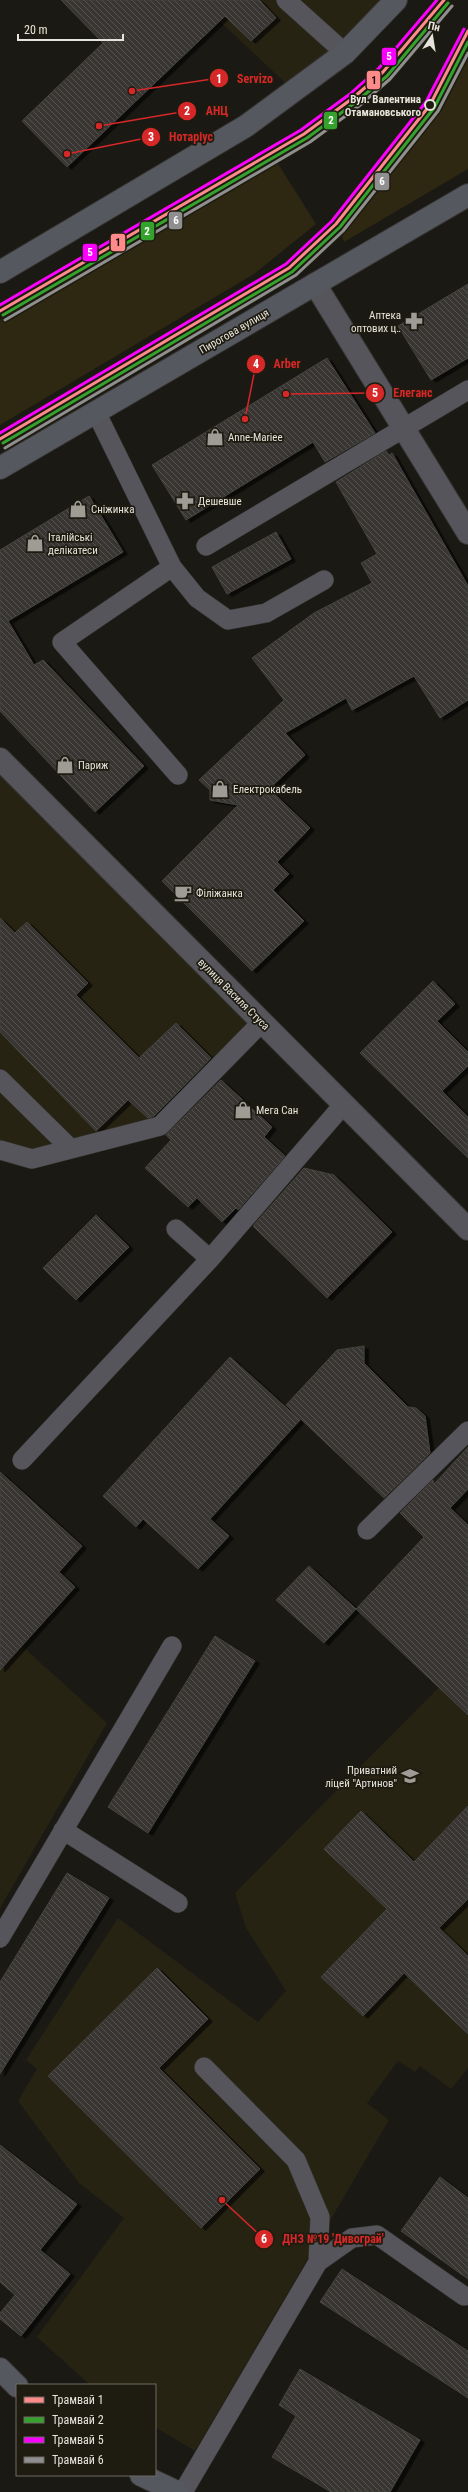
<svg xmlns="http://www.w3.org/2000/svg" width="468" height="2492" viewBox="0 0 468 2492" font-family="'Roboto Condensed',sans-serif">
  <defs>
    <pattern id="building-back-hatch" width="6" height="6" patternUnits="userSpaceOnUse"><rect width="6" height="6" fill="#373633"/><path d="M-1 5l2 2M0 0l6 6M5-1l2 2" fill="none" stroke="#545350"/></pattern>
    <filter id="shadow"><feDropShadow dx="4.5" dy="2.5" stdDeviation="0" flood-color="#0009"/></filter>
  </defs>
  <rect width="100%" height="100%" fill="#1a1914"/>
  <path fill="#272313" d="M197 0H396L294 91Z
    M0 759 262 1022 160 1126 71 1149 0 1150Z
    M0 1626 107 1723 0 1908Z
    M468 1658V2068L451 2089 420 2066 415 2072 398 2061 367 2103 389 2120 195 2451 155 2427V2385H90L37 2337 124 2218 79 2183 18 2101 37 2069 26 2060 118 1918 258 2022 286 1991 246 1928 235 1893Z"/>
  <path fill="#2e2711" d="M468 42V169L344 242 341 235 392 172 432 107Z
    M275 159 316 224 254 274 0 425V320Z"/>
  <path fill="url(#building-back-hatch)" stroke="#44433e" filter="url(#shadow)" d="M61 0H259L276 18 251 41 225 16 67 167 22 121 103 43Z
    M468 284V358L431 380 398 326Z
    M327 358 375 433 325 462 313 442 186 520 152 465Z
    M386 451 389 455 392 453 468 586V700L440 718 414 676 352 710 346 698 285 733 305 755 269 789 310 828 277 862 289 874 273 890 304 921 252 971 162 881 238 805 210 800V790L199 780 284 700 252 658 314 613 372 583 361 563 377 554 336 482Z
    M89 496 123 552 8 621 34 665 43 660 144 766 95 812 0 711V550Z
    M276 532 291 559 227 594 212 567Z
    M0 918 15 933 27 922 88 983 76 995 139 1058 176 1023 211 1058 154 1116 148 1118 128 1100 96 1131 0 1032Z
    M433 981 455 1004 437 1021 468 1052V1066L442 1091 468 1117V1158L360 1053Z
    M221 1080 272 1127 264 1137 285 1156 238 1210 236 1208 222 1222 197 1198 188 1207 145 1168 171 1140 166 1135Z
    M304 1168 334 1175 392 1232 327 1298 253 1226Z
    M96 1215 129 1247 76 1300 43 1268Z
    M364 1346V1363L408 1407 416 1408 425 1416 430 1453 384 1498 286 1405 337 1350Z
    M230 1357 300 1420 210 1519 229 1536 198 1569 143 1519 136 1527 103 1496Z
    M468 1447V1489L450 1508 468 1525V1715L356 1609 424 1537 400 1513 433 1480 434 1484Z
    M0 1472 82 1546 59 1572 75 1587 0 1670Z
    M309 1566 356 1609 324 1643 276 1600Z
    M215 1636 255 1661 148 1833 108 1807Z
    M468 1806V1899L439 1928 468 1956V2034L404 1973 363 2016 321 1977 387 1909 324 1849 361 1811 414 1862Z
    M67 1873 109 1898 0 2074V1982Z
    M157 1968 208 2019 159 2068 260 2169 201 2228 48 2076Z
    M0 2145 77 2204 40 2250 70 2274 21 2336 0 2319V2313L15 2295 0 2282Z
    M440 2177 468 2198V2279L401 2231Z
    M342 2269 468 2351V2398L320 2302Z
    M300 2369 420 2440 390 2492H331L272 2457 296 2416 279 2405Z"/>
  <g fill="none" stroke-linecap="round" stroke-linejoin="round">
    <g stroke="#363431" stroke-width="20">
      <path id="lane" d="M286 0 345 53
        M96 412 172 567 62 642 178 775
        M206 546 468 390
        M172 567 197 598 228 620 266 613 324 580
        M0 1079 71 1149
        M0 1150 32 1159 160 1126 262 1022
        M176 1229 210 1259 344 1104
        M22 1460 210 1259
        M367 1530 468 1431
        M63 1830 178 1903
        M0 1938 172 1646
        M204 2067 296 2160 320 2217 318 2262
        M183 2492 318 2262 352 2238 377 2235 464 2296"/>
    </g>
    <g stroke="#363431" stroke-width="24">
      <path id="street" d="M315 284 468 533
        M0 759 468 1229"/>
    </g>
    <g stroke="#363431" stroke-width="24">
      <path id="secondary" d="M0 272 246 126 345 53 396 0
        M0 468 468 195
        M0 2369 17 2386
        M141 2475 177 2492"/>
    </g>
    <use href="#lane" stroke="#55555b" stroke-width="19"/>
    <use href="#street" stroke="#55555b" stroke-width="22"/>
    <use href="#secondary" stroke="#56585f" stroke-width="22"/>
    <g stroke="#1e1b10" stroke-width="6">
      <path id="tram-1" d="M0 311 304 134 353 98 383 72 444 0
        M0 439 289 268 336 224 430 105 468 31"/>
    </g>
    <g stroke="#1e1b10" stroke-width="6">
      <path id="tram-2" d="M3 315 307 138 356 102 387 76 448 3
        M3 443 292 272 340 227 434 108 468 42"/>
    </g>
    <g stroke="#1e1b10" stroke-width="6">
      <path id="tram-3" d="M0 305 301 130 350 94 379 68 437 0
        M0 433 286 264 332 221 426 102 464 29"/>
    </g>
    <g stroke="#1e1b10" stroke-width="6">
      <path id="tram-4" d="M5 320 310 142 359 106 390 79 452 6
        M5 448 296 275 343 231 438 111 468 53"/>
    </g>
    <use href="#tram-1" stroke="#ff8a8a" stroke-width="3"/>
    <use href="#tram-2" stroke="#34a22d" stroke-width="3"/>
    <use href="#tram-3" stroke="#fb00ff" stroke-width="3"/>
    <use href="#tram-4" stroke="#8f8f8f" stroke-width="3"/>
  </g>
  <defs>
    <g id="pharmacy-bare" transform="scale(1.38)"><path d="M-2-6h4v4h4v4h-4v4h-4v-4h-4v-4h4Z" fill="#9f9c96" stroke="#1e1b10" stroke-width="2.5" paint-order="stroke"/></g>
    <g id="shop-bare" transform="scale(1.38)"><path d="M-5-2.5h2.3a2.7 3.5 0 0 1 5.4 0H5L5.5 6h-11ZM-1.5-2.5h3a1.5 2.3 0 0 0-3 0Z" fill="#9f9c96" stroke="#1e1b10" stroke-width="2.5" paint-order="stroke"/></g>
    <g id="cafe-bare" transform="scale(1.38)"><path d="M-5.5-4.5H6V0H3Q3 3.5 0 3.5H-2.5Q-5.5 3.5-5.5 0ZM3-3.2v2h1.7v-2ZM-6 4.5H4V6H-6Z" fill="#9f9c96" stroke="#1e1b10" stroke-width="2.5" paint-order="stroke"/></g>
    <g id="school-bare" transform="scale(1.38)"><path d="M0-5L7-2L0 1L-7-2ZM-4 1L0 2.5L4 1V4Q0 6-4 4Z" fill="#9f9c96" stroke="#1e1b10" stroke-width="2.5" paint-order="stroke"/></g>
  </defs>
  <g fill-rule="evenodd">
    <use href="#pharmacy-bare" x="414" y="321"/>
    <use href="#shop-bare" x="215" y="437"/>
    <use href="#pharmacy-bare" x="185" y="501"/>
    <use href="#shop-bare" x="78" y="509"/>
    <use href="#shop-bare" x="35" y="543"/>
    <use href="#shop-bare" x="65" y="765"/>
    <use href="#shop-bare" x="220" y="789"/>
    <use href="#cafe-bare" x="183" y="893"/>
    <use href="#shop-bare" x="243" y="1110"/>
    <use href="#school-bare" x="410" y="1776"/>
  </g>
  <circle fill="#1e1b10" stroke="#e6e3dc" stroke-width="2" cx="430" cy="105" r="5"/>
  <g text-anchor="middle" stroke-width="3.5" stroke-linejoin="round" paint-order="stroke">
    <g font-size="11" font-weight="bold" fill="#e6e3dc" stroke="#1e1b10" text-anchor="end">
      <text x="421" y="103">Вул. Валентина<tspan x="421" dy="13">Отамановського</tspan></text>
    </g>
    <g font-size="11" fill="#e6e3dc" stroke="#1e1b10" text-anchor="start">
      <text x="401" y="319" text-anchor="end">Аптека<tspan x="401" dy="13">оптових ц‥</tspan></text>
      <text x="228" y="441">Anne-Mariee</text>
      <text x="198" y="505">Дешевше</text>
      <text x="91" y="513">Сніжинка</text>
      <text x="48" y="541">Італійські<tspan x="48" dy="13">делікатеси</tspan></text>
      <text x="78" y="769">Париж</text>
      <text x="233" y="793">Електрокабель</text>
      <text x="196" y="897">Філіжанка</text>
      <text x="256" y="1114">Мега Сан</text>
      <text x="397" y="1774" text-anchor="end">Приватний<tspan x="397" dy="13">ліцей "Артинов"</tspan></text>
    </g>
    <g font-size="11" fill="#e6e3dc" stroke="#1e1b10">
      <text transform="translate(234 331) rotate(-30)" y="4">Пирогова вулиця</text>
      <text transform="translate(234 994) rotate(45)" y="4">вулиця Василя Стуса</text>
    </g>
  </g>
  <path fill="none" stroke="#d62828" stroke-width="1.5" d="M132 91L219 78M99 126L187 111M67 154L151 137M245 419L256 364M286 394L375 393M222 2200L264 2239"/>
  <g fill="#d62828" stroke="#1e1b10" stroke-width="1.5">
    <circle cx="132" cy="91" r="4"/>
    <circle cx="99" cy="126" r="4"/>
    <circle cx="67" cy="154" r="4"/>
    <circle cx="245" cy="419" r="4"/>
    <circle cx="286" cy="394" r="4"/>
    <circle cx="222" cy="2200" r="4"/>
    <circle cx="219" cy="78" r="10"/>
    <circle cx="187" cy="111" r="10"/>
    <circle cx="151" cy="137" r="10"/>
    <circle cx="256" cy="364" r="10"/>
    <circle cx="375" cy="393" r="10"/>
    <circle cx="264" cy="2239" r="10"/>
  </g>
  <g font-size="12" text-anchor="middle" font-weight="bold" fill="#fff">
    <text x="219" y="83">1</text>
    <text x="187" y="115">2</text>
    <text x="151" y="141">3</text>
    <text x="256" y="368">4</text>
    <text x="375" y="397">5</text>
    <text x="264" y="2243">6</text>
  </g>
  <g font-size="12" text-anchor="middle" font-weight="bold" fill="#d62828" stroke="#1e1b10" stroke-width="3.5" stroke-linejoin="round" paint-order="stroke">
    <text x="255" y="83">Servizo</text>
    <text x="217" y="115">АНЦ</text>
    <text x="191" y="141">Нотаріус</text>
    <text x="287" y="368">Arber</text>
    <text x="413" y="397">Елеганс</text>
    <text x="333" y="2243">ДНЗ №19 'Дивограй'</text>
  </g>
  <g stroke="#1e1b10" stroke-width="1.5">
    <rect x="381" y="47" width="16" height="19" rx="4" fill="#fb00ff"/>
    <rect x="366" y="70" width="15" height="20" rx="4" fill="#ff8a8a"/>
    <rect x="323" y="111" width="15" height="19" rx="4" fill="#34a22d"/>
    <rect x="374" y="172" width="16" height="19" rx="4" fill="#8f8f8f"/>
    <rect x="168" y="211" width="15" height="19" rx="4" fill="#8f8f8f"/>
    <rect x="140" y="221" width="15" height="20" rx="4" fill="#34a22d"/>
    <rect x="110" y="233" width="16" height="19" rx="4" fill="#ff8a8a"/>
    <rect x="82" y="243" width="16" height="19" rx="4" fill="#fb00ff"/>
  </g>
  <g font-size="11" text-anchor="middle" font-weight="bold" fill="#fff">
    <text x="389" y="60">5</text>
    <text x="331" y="124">2</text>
    <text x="382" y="185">6</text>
    <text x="176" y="224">6</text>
    <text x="147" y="235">2</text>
    <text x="90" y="256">5</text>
  </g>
  <g font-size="11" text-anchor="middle" font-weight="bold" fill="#111">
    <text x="374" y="84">1</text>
    <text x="118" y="246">1</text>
  </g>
  <rect x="16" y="2384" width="140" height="92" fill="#1e1b10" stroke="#6e6b62"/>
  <rect x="24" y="2397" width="20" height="6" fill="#ff8a8a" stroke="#6e6b62"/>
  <text x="52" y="2404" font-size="12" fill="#e6e3dc">Трамвай 1</text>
  <rect x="24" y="2417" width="20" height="6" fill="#34a22d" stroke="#6e6b62"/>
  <text x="52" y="2424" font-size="12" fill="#e6e3dc">Трамвай 2</text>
  <rect x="24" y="2437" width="20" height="6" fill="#fb00ff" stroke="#6e6b62"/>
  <text x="52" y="2444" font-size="12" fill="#e6e3dc">Трамвай 5</text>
  <rect x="24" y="2457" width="20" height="6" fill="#8f8f8f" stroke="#6e6b62"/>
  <text x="52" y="2464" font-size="12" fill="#e6e3dc">Трамвай 6</text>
  <g transform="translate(432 36) rotate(12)" stroke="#1e1b10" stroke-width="3" paint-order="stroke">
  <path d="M0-3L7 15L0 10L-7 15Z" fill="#e6e3dc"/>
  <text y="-6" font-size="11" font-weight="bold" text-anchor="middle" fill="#e6e3dc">Пн</text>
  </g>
  <path d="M18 34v6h105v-6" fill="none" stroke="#e6e3dc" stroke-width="2"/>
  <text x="24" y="34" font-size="12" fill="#e6e3dc" stroke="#1e1b10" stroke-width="3" paint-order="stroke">20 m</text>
</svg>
